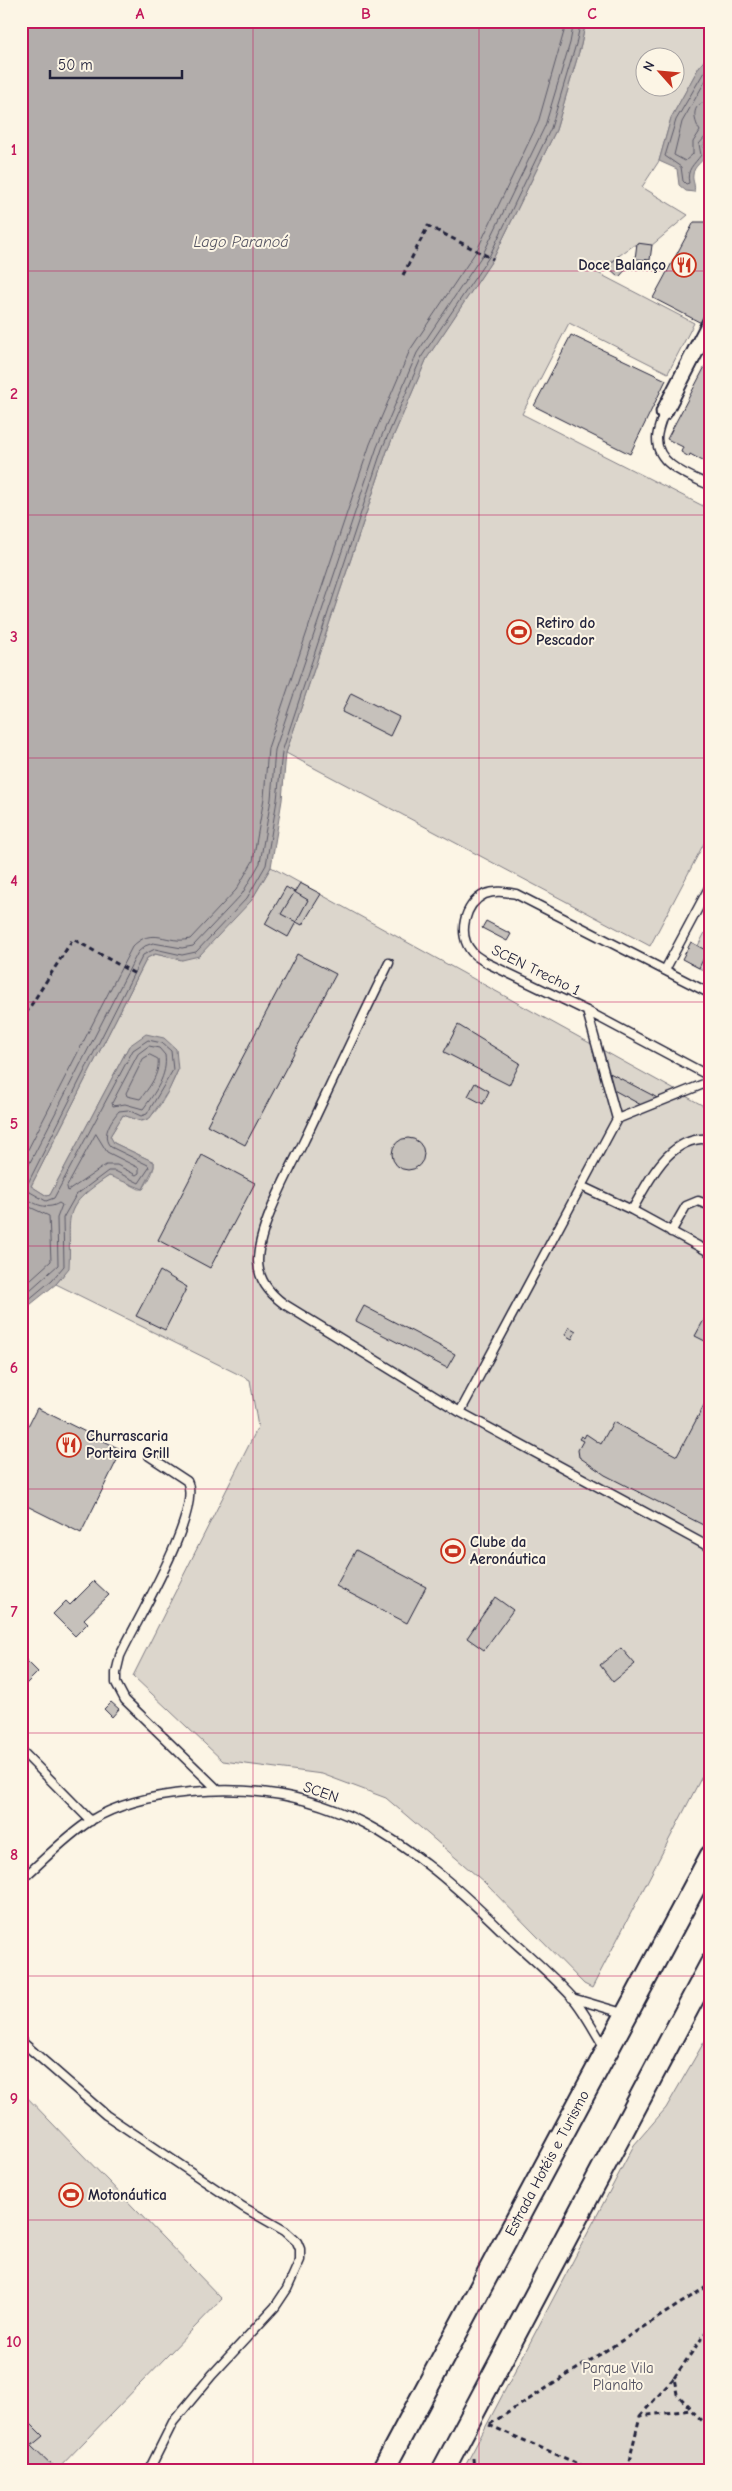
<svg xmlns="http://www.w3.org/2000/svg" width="732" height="2491" viewBox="0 0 732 2491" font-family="'Comic Neue',sans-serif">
  <rect width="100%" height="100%" fill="#fcf5e5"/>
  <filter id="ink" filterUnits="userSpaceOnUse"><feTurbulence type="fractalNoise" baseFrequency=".02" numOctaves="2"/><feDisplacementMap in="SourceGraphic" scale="10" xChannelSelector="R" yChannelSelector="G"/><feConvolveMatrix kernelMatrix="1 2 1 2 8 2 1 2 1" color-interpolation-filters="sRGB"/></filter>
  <g filter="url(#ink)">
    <path fill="#dcd6cc" stroke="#7f7c84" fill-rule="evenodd" d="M586 21H711V52L699 67 671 118 659 161 642 187 688 215 651 246 634 245 596 272 694 323 668 373 569 323 522 414 711 510V830L650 946 286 753 387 451 427 358 493 259 556 130 581 45ZM644 58H674V88H644Z
      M271 867 711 1110V1759L592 1988 584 1984 484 1882 386 1798 322 1774 223 1761 133 1676 258 1427 250 1380 56 1284C81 1257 60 1245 69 1218 75 1197 92 1187 109 1176H114L139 1189H143C148 1181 155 1172 154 1162L114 1143 110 1136 123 1115C129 1116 136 1121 142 1121 156 1120 173 1082 178 1070L129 1046 50 1195 47 1196 31 1186 147 958 155 954 182 960 251 901Z
      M711 921V974L689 963Z
      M711 2030V2470H463L634 2145 666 2108Z
      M21 2091 222 2299 57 2470H21Z"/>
    <path fill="#b2adab" stroke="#78757e" d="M21 21H586L581 45 556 130 493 259 427 358 387 451 286 753 282 800 271 867 251 901 199 956 182 960 155 954 147 958 31 1186 47 1196 50 1195 129 1046 146 1034 164 1038 176 1049 178 1070 169 1090 150 1118 141 1121 123 1115 110 1136 114 1143 154 1162V1167L143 1189 109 1176C58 1210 72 1214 69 1268L56 1284 21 1312Z
      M711 52V110L705 117 711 132 703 146 707 154C704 161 693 166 693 175 692 181 696 185 694 192L686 191 679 185 677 169 659 161 671 118 699 67Z"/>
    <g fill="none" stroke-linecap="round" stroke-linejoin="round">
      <path stroke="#5c5a68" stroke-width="1" d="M711 60 676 120 665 156 681 167 683 181 686 184 689 183C686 169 694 165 701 155L699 144 706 136 711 135
        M711 71 682 122 674 155 685 161 693 154V142L700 131C693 119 690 102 711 101
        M149 1046 159 1048 165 1055C168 1075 155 1093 143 1109L125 1104 113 1106 112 1103 138 1054Z
        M150 1055 158 1059C160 1074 149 1088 140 1099L127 1096 126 1093 143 1059Z
        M96 1134 107 1152 139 1168V1173L136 1175 117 1165H106L68 1191 67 1187Z
        M21 1163 132 947C153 925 167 945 190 939L236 890 253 861 264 798 268 748 370 444 410 350 477 250 538 123 567 21
        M21 1180 138 952 145 946 153 943 182 948 193 946 242 894 260 863 271 799 275 750 377 447 417 353 483 254 545 126 570 43 574 21
        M21 1191C29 1204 47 1211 59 1203L62 1205 57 1218 58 1265 21 1298
        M21 1203 49 1216 51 1261 21 1288
        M21 1306 52 1280 64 1266 63 1218 76 1195 108 1171H115L139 1183 149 1168 148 1165 111 1147C100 1137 111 1120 119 1111L128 1110 141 1116 147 1114 173 1070 171 1051 162 1043 148 1040 133 1050 54 1198 46 1201 30 1192 26 1187 143 955 155 949 182 955 196 952 247 898 266 865 277 800 282 752 382 449 422 356 489 257 551 128 576 44 581 21"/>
    </g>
    <path fill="#c6c1bb" stroke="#22223b" d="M694 222H711V328L653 298Z
      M637 243 652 245 650 260 635 259Z
      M618 256 629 266 619 277 608 267Z
      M571 335 666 380 630 454 534 406Z
      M711 355V464L710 465 690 454 689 457 681 452 683 447 667 439Z
      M351 693 399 717 390 736 342 712Z
      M300 883 321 894 302 925 281 914Z
      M286 887 308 900 288 937 265 924Z
      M486 921 511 934 507 941 482 928Z
      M691 942 707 951 699 968 682 959Z
      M297 954 336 974 245 1145 207 1125Z
      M458 1025 520 1063 509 1085 444 1052Z
      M604 1070 652 1095 661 1100 643 1106 610 1088Z
      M475 1083 489 1091 483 1104 468 1096Z
      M392 1154a16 16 0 1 1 32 0a16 16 0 1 1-32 0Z
      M202 1155 255 1183 210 1268 158 1240Z
      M160 1271 187 1287 165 1330 136 1316Z
      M364 1306 455 1354 447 1368 356 1321Z
      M711 1307V1344L695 1336Z
      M569 1327 576 1331 572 1339 565 1335Z
      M711 1392V1529L605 1475 579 1457 578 1450 583 1441 579 1439 581 1436 584 1438 586 1434 601 1444 613 1422 677 1456Z
      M37 1408 122 1450 81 1533 21 1503V1440Z
      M356 1550 426 1587 407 1623 336 1586Z
      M94 1581 109 1595 84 1619 88 1623 75 1636 53 1614 66 1601 70 1605Z
      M495 1597 513 1610 484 1650 467 1638Z
      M621 1648 635 1664 613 1682 600 1665Z
      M21 1655 38 1672 21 1689Z
      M111 1702 119 1709 112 1717 104 1709Z
      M21 2414 43 2436 31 2446 56 2470H21Z"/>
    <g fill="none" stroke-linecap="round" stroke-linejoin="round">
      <g stroke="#22223b" stroke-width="11">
        <path id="lane" d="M664 412C662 420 657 430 657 439 657 466 691 476 711 486
          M389 963C360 1022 332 1082 304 1141 289 1172 258 1227 258 1261 258 1280 269 1293 284 1304L460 1412 711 1548
          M665 970 711 884
          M711 994 516 894C505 892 496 890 485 894 464 904 457 935 472 952 475 956 481 959 485 962L587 1011 711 1077
          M587 1011 617 1119
          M581 1186 632 1210 711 1253
          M632 1210C650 1179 669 1135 711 1139
          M671 1232 686 1206 698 1201 711 1206
          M460 1412 617 1119 711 1081
          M149 1456 187 1481C203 1511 135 1623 120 1656L116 1673V1683L125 1700 217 1789
          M21 1750 91 1821
          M21 1880C43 1861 65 1837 90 1821 119 1803 158 1795 191 1792 327 1778 411 1842 503 1932 526 1953 551 1974 572 1997 585 2012 594 2031 605 2048
          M572 1998 626 2014
          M21 2041 106 2115 243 2207 285 2231 297 2242 300 2249V2260L287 2289 275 2307 212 2375 173 2422 149 2470"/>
      </g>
      <g stroke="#22223b" stroke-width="19">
        <path id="street" d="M664 412 711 321"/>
      </g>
      <g stroke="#22223b" stroke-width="25">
        <path id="secondary" d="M383 2470 711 1856
          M443 2470 711 1964"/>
      </g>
      <path stroke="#22223b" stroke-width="3" stroke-dasharray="5 4" stroke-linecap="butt" d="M403 275 428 226 493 259
        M21 1021 73 939 137 975
        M674 2378 711 2325
        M640 2416 674 2378 677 2394 691 2409
        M490 2424 711 2284
        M489 2425 592 2470
        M473 2458 474 2470
        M627 2470 640 2416 691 2410 711 2429
        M697 2470 711 2466"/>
      <use href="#lane" stroke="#fcf5e5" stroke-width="8"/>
      <use href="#street" stroke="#fcf5e5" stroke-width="15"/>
      <use href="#secondary" stroke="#fcf5e5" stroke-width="21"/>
    </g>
  </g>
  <path fill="none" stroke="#c2185b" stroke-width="1" stroke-opacity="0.55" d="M253 21V2470M479 21V2470M21 271H711M21 515H711M21 758H711M21 1002H711M21 1246H711M21 1489H711M21 1733H711M21 1976H711M21 2220H711"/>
  <defs>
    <g id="restaurant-ring" transform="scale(1.25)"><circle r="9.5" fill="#fcf5e5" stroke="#c8321e" stroke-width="1.5"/><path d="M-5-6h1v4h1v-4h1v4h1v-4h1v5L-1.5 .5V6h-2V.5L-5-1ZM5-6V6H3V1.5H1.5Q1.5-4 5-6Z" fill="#c8321e"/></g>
    <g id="stadium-ring" transform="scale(1.25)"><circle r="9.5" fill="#fcf5e5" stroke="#c8321e" stroke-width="1.5"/><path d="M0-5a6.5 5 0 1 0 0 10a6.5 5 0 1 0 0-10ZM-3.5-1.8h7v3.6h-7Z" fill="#c8321e"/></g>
  </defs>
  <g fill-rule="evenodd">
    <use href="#restaurant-ring" x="684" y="265"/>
    <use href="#stadium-ring" x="519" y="632"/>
    <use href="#restaurant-ring" x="69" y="1445"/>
    <use href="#stadium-ring" x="453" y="1551"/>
    <use href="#stadium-ring" x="71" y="2195"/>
  </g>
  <g text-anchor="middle" stroke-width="4" stroke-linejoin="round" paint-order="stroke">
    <g font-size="15" font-weight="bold" fill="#22223b" stroke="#fcf5e5" text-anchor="start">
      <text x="666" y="270" text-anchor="end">Doce Balanço</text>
      <text x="536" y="628">Retiro do<tspan x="536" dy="17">Pescador</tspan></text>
      <text x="86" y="1441">Churrascaria<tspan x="86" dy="17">Porteira Grill</tspan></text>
      <text x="470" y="1547">Clube da<tspan x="470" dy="17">Aeronáutica</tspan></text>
      <text x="88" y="2200">Motonáutica</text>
    </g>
    <g font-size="15" fill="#22223b" stroke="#fcf5e5">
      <text transform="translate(536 970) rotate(26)" y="5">SCEN Trecho 1</text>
      <text transform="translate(321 1792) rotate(19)" y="5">SCEN</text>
      <text transform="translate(547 2163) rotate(-62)" y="5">Estrada Hotéis e Turismo</text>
    </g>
    <g font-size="15" fill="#504f5f" stroke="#fcf5e5">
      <text x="618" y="2373">Parque Vila<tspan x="618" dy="17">Planalto</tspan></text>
    </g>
    <g font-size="16" font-style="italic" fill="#545362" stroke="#fcf5e5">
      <text x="241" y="247">Lago Paranoá</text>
    </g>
  </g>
  <rect width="732" height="2491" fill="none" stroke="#fcf5e5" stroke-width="55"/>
  <g transform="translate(660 72) rotate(297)"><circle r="24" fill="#fcf5e5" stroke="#a5a1a1"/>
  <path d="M0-4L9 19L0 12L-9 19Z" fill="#c8321e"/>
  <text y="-8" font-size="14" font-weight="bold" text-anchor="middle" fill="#22223b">N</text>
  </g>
  <path d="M50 70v8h132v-8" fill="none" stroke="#22223b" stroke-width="2.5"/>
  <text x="58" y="70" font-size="15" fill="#22223b" stroke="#fcf5e5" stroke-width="4" paint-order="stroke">50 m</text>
  <rect x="28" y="28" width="676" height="2436" fill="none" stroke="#c2185b" stroke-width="2"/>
  <g font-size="16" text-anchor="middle" font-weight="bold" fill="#c2185b">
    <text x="140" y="19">A</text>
    <text x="366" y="19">B</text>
    <text x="592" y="19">C</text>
    <text x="14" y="155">1</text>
    <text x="14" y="399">2</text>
    <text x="14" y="642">3</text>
    <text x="14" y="886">4</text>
    <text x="14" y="1129">5</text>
    <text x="14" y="1373">6</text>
    <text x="14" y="1617">7</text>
    <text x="14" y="1860">8</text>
    <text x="14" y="2104">9</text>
    <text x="14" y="2347">10</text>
  </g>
</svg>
